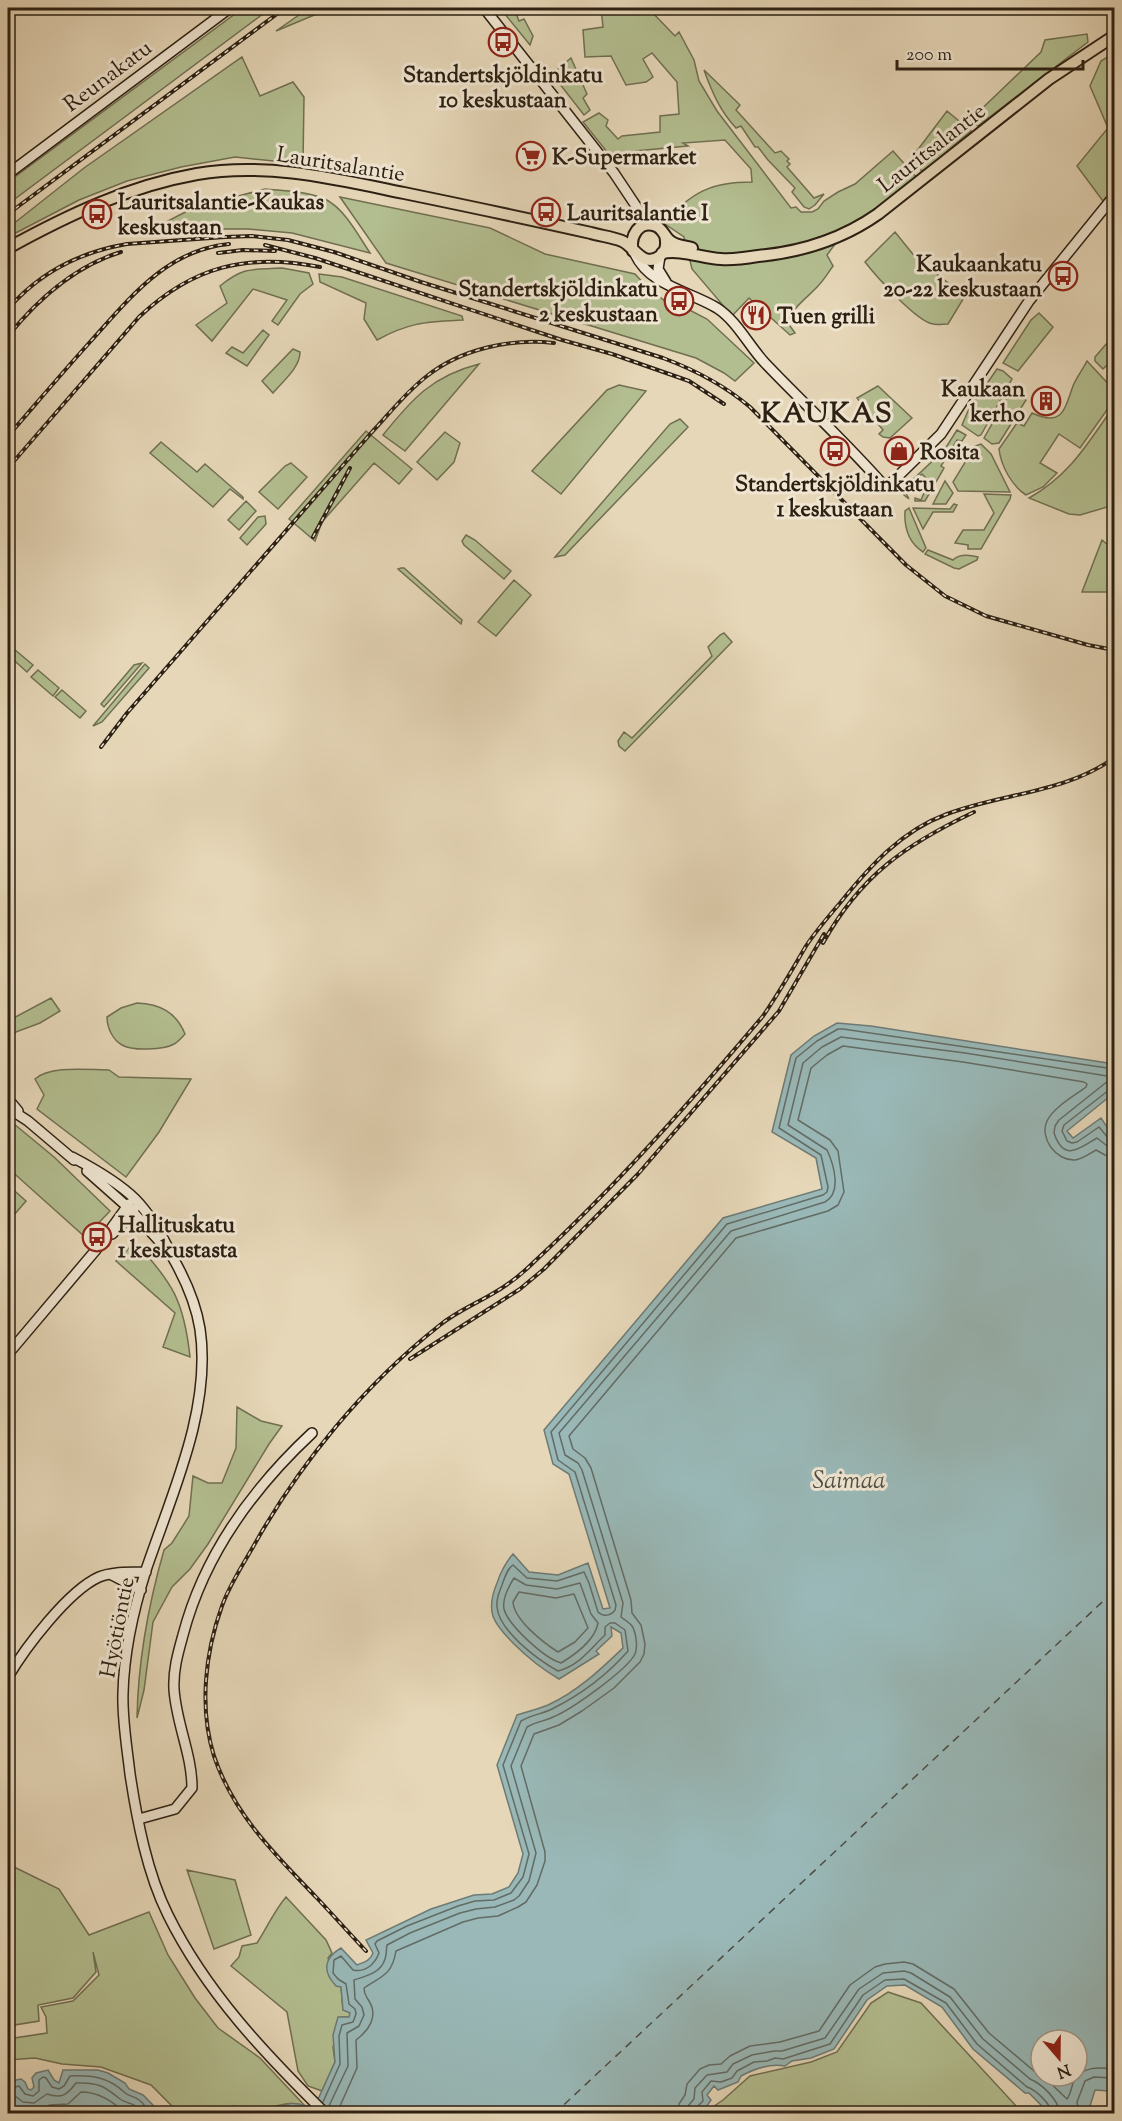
<svg xmlns="http://www.w3.org/2000/svg" width="1122" height="2121" viewBox="0 0 1122 2121" font-family="'Sorts Mill Goudy',serif">
  <rect width="100%" height="100%" fill="#e6d7b8"/>
  <filter id="stains"><feTurbulence type="fractalNoise" baseFrequency=".00333" numOctaves="4"/><feColorMatrix values="0 0 0 0 .2 0 0 0 0 .09 0 0 0 0 .02 0 0 0 .5 -.17"/></filter>
  <radialGradient id="worn" r=".72"><stop offset=".6" stop-color="#630" stop-opacity="0"/><stop offset="1" stop-color="#630" stop-opacity=".3"/></radialGradient>
  <path fill="#b3be90" stroke="#706f52" stroke-width="1.5" d="M243 8H271L8 204V182Z
    M309 8H331L276 31Z
    M500 8H514L519 21 524 19 533 36 530 45Z
    M601 8H648L675 36 679 32 694 60 699 81 717 111 791 208 796 207 801 212H812L818 209 824 201 838 192 855 184 893 151 917 178 888 202 846 229 827 255 833 266C828 273 824 280 818 286 807 298 794 306 787 322L795 333 790 335 749 298 732 316 692 269 684 237 662 222C695 193 707 182 752 182L751 169 725 140 683 143 688 146 635 151 616 163 583 122 599 113 608 120 606 126 618 139 622 136 660 132V116L679 114 677 82 652 53 643 59 653 77 646 82 626 85 611 56 585 57 583 30 603 27Z
    M1087 34 1088 42 978 126 968 122 1041 52 1045 40Z
    M1114 53V189L1103 201 1077 166 1108 128 1090 86 1101 61Z
    M242 57 260 96 293 82 304 97 303 164 235 157 181 167 127 181 79 200 8 237V228L84 168Z
    M571 58 587 94 583 98 590 110 584 115 552 74Z
    M704 70 740 105 736 110 775 153 781 151 789 159 787 161 790 164 787 167 814 198 824 194 815 205 809 209 804 207 792 192 795 188 768 160 758 147H755L741 126 736 128C720 111 712 92 704 70Z
    M947 111 971 131 923 172 910 160Z
    M265 189C284 191 307 191 325 199 345 209 358 235 370 253L292 233 248 229H185L160 225 193 208Z
    M340 197 490 228 545 254 635 274 646 286 665 301 678 304 707 319 754 363 735 381 724 373 696 358 386 263Z
    M895 232 916 258 965 296 948 324C943 324 937 325 933 324 917 322 876 276 865 262Z
    M282 268 309 273 313 284 300 294 278 325 272 321 287 300 253 289 212 341 196 325 227 303 220 286C244 266 252 270 282 268Z
    M319 274 342 277 462 316 463 320C426 322 410 322 377 340L364 319 366 303 320 282Z
    M1039 313 1053 327 1018 371 1003 363 1031 320Z
    M263 330 269 335 247 366 226 353 232 347 243 353Z
    M1114 335V368L1109 363 1103 369 1095 361V357Z
    M293 349 300 352C300 368 282 382 273 393L262 381Z
    M1087 361 1114 390V400L1080 448 1059 434 1040 463 1057 473 1043 487 1026 495C1012 486 1001 466 999 449L1017 423 1024 426 1032 413C1062 427 1064 411 1073 386 1076 378 1083 369 1087 361Z
    M479 364 405 451 383 435C412 399 432 376 479 364Z
    M997 369 1003 371 1012 379 981 435 978 436 962 425 968 411Z
    M1015 384 1019 393 1026 400 999 443 992 444 984 438Z
    M619 385 646 391 561 494 532 471 607 390Z
    M878 386 912 418 890 438 883 437 879 434 883 430 857 398Z
    M1114 406V505L1080 515 1069 514 1029 498C1070 475 1088 443 1114 406Z
    M680 419 688 427 565 555 555 557 670 424Z
    M957 430 966 435 962 441 957 440 941 466 944 468 943 470 925 501H915V498L921 500 929 481 922 474 905 491 909 499 904 495 902 490 945 449Z
    M366 431 412 469 399 484 374 463 322 522 315 541 289 519Z
    M445 432 460 443 454 462 437 480 417 462Z
    M161 442 197 472 205 464 243 497V499L230 489 213 507 150 453Z
    M981 444 991 454 1010 492 958 491 953 482 975 446Z
    M291 463 307 477 278 509 259 492 285 466Z
    M945 481 953 493 946 504H933Z
    M984 494 1011 495 1010 499 981 549H968V545L955 543 963 530H984L994 513Z
    M246 501 256 511 239 530 228 520Z
    M954 504 957 505 953 512H933L923 529 913 508 950 509Z
    M909 508 926 548 923 552C909 543 904 528 905 511Z
    M265 516 266 524 247 545 240 538 258 517Z
    M466 535 475 540 511 571 504 579 464 545 462 541Z
    M1102 540 1114 550V592H1082Z
    M928 550 953 560C959 554 970 555 978 557L977 560 959 569 954 568 925 554Z
    M401 568H404L462 620 461 624 398 569Z
    M514 580 531 595 496 636 478 622Z
    M724 633 732 642 625 751 619 746 618 741 624 732 632 738 712 656 708 647 720 635Z
    M8 644 33 665 27 672 8 655Z
    M142 663 104 707 101 704 134 665Z
    M145 664 149 668 102 722 93 726Z
    M38 670 59 688 53 696 31 677Z
    M62 690 86 711 80 718 55 697Z
    M51 998 60 1011 40 1023 8 1035V1021Z
    M137 1003C160 1004 176 1012 185 1034 182 1037 178 1042 174 1044 164 1050 132 1051 122 1045 113 1040 107 1028 107 1017L121 1008Z
    M109 1070 119 1077 191 1079 159 1132 126 1177 37 1109 44 1095 35 1079C50 1065 89 1070 109 1070Z
    M8 1119 54 1157 110 1211 85 1237 8 1168Z
    M8 1185 26 1201 8 1222Z
    M135 1242C173 1283 184 1301 190 1357L163 1347 175 1313 116 1261Z
    M237 1407 261 1421 282 1426 269 1444 208 1544 190 1569 172 1587 153 1622 144 1690 137 1718C138 1660 148 1606 164 1550L172 1543 189 1516 193 1476 208 1483H222L236 1448Z
    M8 1864 59 1889 89 1935 149 1912 168 1955 195 1998 218 2028 260 2058 305 2106C278 2096 260 2121 234 2106L202 2113H192L174 2108 151 2085 101 2067 62 2064 35 2058 8 2060V2039L47 2033 46 2017 41 2007 73 2001 99 1975 93 1952 96 1972 73 1998 38 2005 39 2021 8 2026Z
    M187 1870 235 1880 251 1935 214 1949Z
    M286 1897 326 1940 332 1953 328 1958 341 1986 343 2010 351 2012 349 2017H341L333 2047 335 2062 322 2091 308 2086 298 2071 287 2012 231 1966 239 1957 242 1946 257 1943C267 1928 274 1911 286 1897Z
    M888 1992 921 2003 1018 2108 1027 2113H704L723 2100 750 2076 811 2062 837 2052 871 2003Z"/>
  <path fill="#99b8b7" stroke="#6d7b75" stroke-width="1.5" fill-rule="evenodd" d="M837 1023 871 1026 1114 1064V1093L1067 1131 1073 1138 1101 1118 1114 1137V2096L1109 2091 1095 2090 1090 2106 1096 2113H1049L1029 2093H1025L973 2049 942 2007 905 1985 887 1986 867 2000 834 2049 811 2058 792 2061 785 2066C769 2063 754 2069 741 2076L738 2082 718 2090 714 2086 707 2095 711 2100 704 2110 695 2113 253 2114C258 2113 264 2113 268 2112 288 2106 284 2100 307 2106L319 2097 335 2062 333 2035 338 2017H349L350 2013 343 2010 341 1987 336 1986C322 1971 324 1958 341 1948L357 1965C364 1962 370 1961 373 1953L366 1940 431 1909 474 1895 492 1894 509 1887 518 1873 523 1854 497 1765 517 1715C527 1712 538 1709 548 1705 577 1692 601 1669 623 1648L621 1633 611 1627 612 1636 596 1651 599 1654 559 1679C542 1669 528 1658 514 1644 493 1623 485 1612 497 1583 501 1571 505 1563 513 1554L529 1572 558 1575 588 1563 603 1609 610 1608 569 1474 553 1464 544 1430 723 1218 822 1189 816 1158 772 1132 791 1055 814 1036ZM1041 2040H1077V2076H1041Z
    M48 2070 54 2080 59 2083 63 2070H98L108 2073 125 2083 129 2089 143 2095 153 2105 147 2113H8L9 2093 8 2087 16 2080 21 2079 25 2082 28 2089 31 2090 34 2087 32 2078 36 2073Z"/>
  <g fill="none" stroke-linecap="round" stroke-linejoin="round">
    <path stroke="#626c65" stroke-width="1.5" d="M1114 1088 1109 1090 1064 1125 1062 1131 1067 1141 1072 1143 1077 1142 1099 1127 1109 1139 1114 1140
      M514 1578 526 1585 557 1589 580 1583 591 1614 598 1623C595 1640 576 1654 561 1663 544 1658 508 1625 504 1609 502 1599 509 1586 514 1578Z
      M519 1592 556 1598 574 1594 588 1628 575 1642 558 1652C544 1643 514 1620 513 1602Z
      M1043 2076 1067 2099C1071 2094 1071 2087 1074 2081 1082 2066 1100 2067 1114 2069
      M8 2089 19 2086 25 2094 33 2096 39 2091V2080L43 2077 46 2078 52 2087 59 2089 64 2086 70 2076C92 2075 108 2077 124 2092 130 2098 137 2095 144 2105L142 2114
      M8 2097 15 2096 23 2102 34 2103 47 2094C62 2099 67 2095 76 2083 98 2082 104 2086 120 2099 124 2102 130 2103 134 2105L135 2114
      M323 2102 340 2064 339 2036 342 2025 353 2022 356 2014 355 2009 349 2004 346 1984 338 1979 333 1973 334 1960 341 1956 353 1970C365 1973 375 1964 379 1953L375 1944 377 1941 407 1926 458 1906 475 1901 494 1900 511 1893 523 1877 529 1854 503 1765 521 1721C531 1715 542 1714 552 1709 580 1695 608 1674 628 1651L625 1630 615 1623H610L605 1627V1635C590 1649 579 1666 558 1671 538 1660 499 1631 497 1607 496 1598 499 1593 502 1585 505 1577 507 1569 513 1565L527 1578 557 1581 584 1572 589 1583 598 1612C603 1617 611 1616 615 1610L616 1605 575 1472 558 1460 551 1432 727 1224 823 1195 827 1192 828 1187 821 1155 779 1128 796 1058 817 1041 838 1029H843L1114 1069
      M8 2106H13L24 2112H36L50 2105 68 2104 81 2092C99 2092 114 2102 126 2114
      M328 2108 348 2066 347 2033 359 2026 364 2015 362 2007 355 1999 354 1980C366 1976 381 1973 385 1959 387 1954 386 1949 387 1945L410 1933 460 1913 476 1909 495 1907 514 1900 519 1896 529 1881 536 1853 511 1766 527 1727C535 1722 545 1721 553 1717 571 1710 627 1670 635 1654 638 1647 636 1632 632 1626 629 1622 625 1620 621 1617L623 1603 582 1470 578 1463 565 1455 559 1433 731 1231 825 1202C842 1193 834 1165 827 1150L788 1125 803 1063 822 1047 841 1037 965 1053 1107 1076 1109 1078 1108 1081 1059 1120 1055 1126 1054 1133C1064 1163 1080 1148 1097 1138L1106 1145 1114 1147
      M335 2114 340 2106 357 2068 356 2040C368 2031 379 2017 369 2001 366 1996 364 1995 364 1988 382 1976 392 1975 396 1951L463 1922 478 1918 498 1916 518 1907 526 1902 537 1885 545 1861V1852L521 1766 534 1734 559 1725 582 1711 614 1688 640 1662 644 1654 645 1644 641 1625 632 1613 631 1600 591 1468 585 1458 573 1449 569 1436 736 1238 828 1211 838 1205 844 1192 838 1151 830 1140 798 1120 811 1068 827 1055 843 1046 963 1062 1084 1082 1087 1084 1086 1087C1074 1096 1054 1107 1047 1121 1039 1138 1056 1161 1075 1160 1083 1159 1089 1154 1096 1150L1105 1155 1114 1156
      M678 2114 679 2104 685 2095 687 2084 700 2069 709 2065 721 2064 730 2056 750 2046 780 2042 819 2031 850 1985 875 1967 885 1964 904 1962 913 1964 954 1989 989 2033 1034 2071 1041 2075
      M687 2114 688 2106 694 2099 695 2088 707 2075 727 2072 733 2064 752 2055 774 2051H782L825 2038 859 1989 883 1973 904 1971 911 1973 950 1997 983 2039 1030 2079C1042 2084 1059 2100 1060 2114
      M695 2114 696 2108 703 2101 702 2092 711 2081 721 2082 732 2078 737 2071 754 2062 767 2061 775 2058 783 2059 830 2044 863 1995 885 1980 904 1979 946 2003 977 2044 1027 2087C1036 2090 1051 2104 1052 2114
      M1079 2114 1077 2102 1085 2081 1094 2077 1114 2078"/>
    <path stroke="#4d4e44" stroke-width="1.5" stroke-dasharray="8 6" stroke-linecap="butt" d="M554 2114 1114 1591"/>
    <g stroke="#2c2013" stroke-width="12">
      <path id="secondary" d="M484 8 614 173 642 215 656 226
        M8 174 230 8
        M635 254C650 286 689 291 717 308 737 321 749 346 765 363 805 405 848 444 886 488L941 434 1029 301 1114 196
        M660 256 658 269 666 282
        M8 1099 18 1111
        M8 1108 28 1121 74 1160
        M72 1157C91 1167 119 1183 135 1199 151 1215 163 1237 173 1258 185 1279 196 1304 200 1329 212 1409 171 1496 146 1570 134 1608 124 1652 123 1693 122 1719 127 1747 130 1774 137 1820 147 1873 168 1915 206 1992 265 2054 326 2114
        M87 1171 131 1210 161 1243
        M112 1234 133 1213 134 1209
        M8 1354 95 1251 129 1204
        M112 1575 141 1590
        M8 1677C25 1648 68 1591 99 1577 113 1571 131 1573 146 1572
        M139 1819 175 1809 192 1788C192 1754 176 1723 174 1689 173 1670 178 1653 183 1635 204 1555 252 1489 312 1433"/>
    </g>
    <g stroke="#2c2013" stroke-width="14">
      <path id="primary" d="M8 248C68 215 129 186 197 174 267 162 336 179 404 193 467 206 529 219 591 233 601 236 612 237 622 241 634 246 643 269 660 256 667 251 667 243 665 235
        M633 251C629 237 639 219 656 226 663 229 664 236 669 240 675 246 684 246 692 248
        M662 253C681 249 702 258 721 259 734 260 746 258 758 256 802 252 841 240 878 214L1049 79 1114 36"/>
    </g>
    <use href="#secondary" stroke="#efe5d1" stroke-width="9"/>
    <use href="#primary" stroke="#e6d7b8" stroke-width="10"/>
    <g stroke="#2c2013" stroke-width="4">
      <path id="rail" d="M8 214 285 8
        M265 245 315 258 562 340 612 354 689 381 724 404
        M218 253 243 250 275 251
        M8 309C39 273 80 252 127 244L225 237 252 236 288 240 334 252 421 282 663 358C695 370 724 385 750 407L906 565 945 596 986 616 1088 645 1114 650
        M8 336C38 299 75 266 121 252
        M8 436C35 405 62 373 90 342 129 299 166 250 229 244
        M8 468 139 317C193 266 247 253 320 267
        M313 537 350 468
        M101 747 127 713 372 432C390 413 406 392 427 376 461 349 511 338 554 343
        M823 943C861 875 905 845 974 812
        M410 1359 520 1289 544 1269 638 1174 779 1011 824 934
        M366 1951C349 1933 333 1915 316 1897 275 1855 233 1813 214 1756 199 1708 205 1653 222 1606 229 1586 242 1566 253 1547 300 1463 364 1385 440 1325 456 1312 475 1304 492 1294 508 1285 522 1274 535 1261 617 1185 691 1101 763 1016 779 993 792 970 806 946 816 931 828 917 840 903 870 866 901 831 947 814 1003 793 1065 793 1114 758"/>
    </g>
    <use href="#rail" stroke="#efe5d1" stroke-width="1.5" stroke-dasharray="4.5" stroke-linecap="butt"/>
  </g>
  <defs>
    <g id="bus-ring" transform="scale(1.5)"><circle r="9.5" fill="#efe5d1" stroke="#8f2418" stroke-width="1.5"/><path d="M-5-6H5V4H4V6H2V4H-2V6H-4V4H-5ZM-3.5-4V0h7V-4ZM-3.5 1.2v1.5H-2V1.2ZM2 1.2v1.5H3.5V1.2Z" fill="#8f2418"/></g>
    <g id="supermarket-ring" transform="scale(1.5)"><circle r="9.5" fill="#efe5d1" stroke="#8f2418" stroke-width="1.5"/><path d="M-6-5.5h2.5l.6 2H6L4.5 2H-2.5L-4.4-4H-6ZM-1.5 3.2a1.3 1.3 0 1 0 .1 0ZM3 3.2a1.3 1.3 0 1 0 .1 0Z" fill="#8f2418"/></g>
    <g id="restaurant-ring" transform="scale(1.5)"><circle r="9.5" fill="#efe5d1" stroke="#8f2418" stroke-width="1.5"/><path d="M-5-6h1v4h1v-4h1v4h1v-4h1v5L-1.5 .5V6h-2V.5L-5-1ZM5-6V6H3V1.5H1.5Q1.5-4 5-6Z" fill="#8f2418"/></g>
    <g id="building-ring" transform="scale(1.5)"><circle r="9.5" fill="#efe5d1" stroke="#8f2418" stroke-width="1.5"/><path d="M-4-6H4V6H1V3H-1V6H-4ZM-2.5-4.3h1.7v1.8h-1.7ZM.8-4.3h1.7v1.8H.8ZM-2.5-1h1.7V.8h-1.7ZM.8-1h1.7V.8H.8Z" fill="#8f2418"/></g>
    <g id="shop-ring" transform="scale(1.5)"><circle r="9.5" fill="#efe5d1" stroke="#8f2418" stroke-width="1.5"/><path d="M-5-2.5h2.3a2.7 3.5 0 0 1 5.4 0H5L5.5 6h-11ZM-1.5-2.5h3a1.5 2.3 0 0 0-3 0Z" fill="#8f2418"/></g>
  </defs>
  <g fill-rule="evenodd">
    <use href="#bus-ring" x="503" y="42"/>
    <use href="#supermarket-ring" x="531" y="156"/>
    <use href="#bus-ring" x="546" y="212"/>
    <use href="#bus-ring" x="97" y="214"/>
    <use href="#bus-ring" x="1063" y="276"/>
    <use href="#bus-ring" x="679" y="301"/>
    <use href="#restaurant-ring" x="756" y="315"/>
    <use href="#building-ring" x="1046" y="401"/>
    <use href="#bus-ring" x="835" y="451"/>
    <use href="#shop-ring" x="899" y="451"/>
    <use href="#bus-ring" x="97" y="1237"/>
  </g>
  <g text-anchor="middle" stroke-width="6" stroke-linejoin="round" paint-order="stroke">
    <g font-size="22" font-weight="bold" fill="#2c2013" stroke="#efe5d1" text-anchor="start">
      <text x="503" y="82" text-anchor="middle">Standertskjöldinkatu<tspan x="503" dy="25">10 keskustaan</tspan></text>
      <text x="552" y="164">K-Supermarket</text>
      <text x="118" y="209">Lauritsalantie-Kaukas<tspan x="118" dy="25">keskustaan</tspan></text>
      <text x="567" y="220">Lauritsalantie I</text>
      <text x="1042" y="271" text-anchor="end">Kaukaankatu<tspan x="1042" dy="25">20-22 keskustaan</tspan></text>
      <text x="658" y="296" text-anchor="end">Standertskjöldinkatu<tspan x="658" dy="25">2 keskustaan</tspan></text>
      <text x="777" y="323">Tuen grilli</text>
      <text x="1025" y="396" text-anchor="end">Kaukaan<tspan x="1025" dy="25">kerho</tspan></text>
      <text x="920" y="459">Rosita</text>
      <text x="835" y="491" text-anchor="middle">Standertskjöldinkatu<tspan x="835" dy="25">1 keskustaan</tspan></text>
      <text x="118" y="1232">Hallituskatu<tspan x="118" dy="25">1 keskustasta</tspan></text>
    </g>
    <g font-size="22" fill="#2c2013" stroke="#efe5d1">
      <text transform="translate(107 75) rotate(-37)" y="8">Reunakatu</text>
      <text transform="translate(931 147) rotate(-38)" y="8">Lauritsalantie</text>
      <text transform="translate(341 163) rotate(9)" y="8">Lauritsalantie</text>
      <text transform="translate(116 1627) rotate(-79)" y="8">Hyötiöntie</text>
    </g>
    <g font-size="24" font-style="italic" fill="#4d4e44" stroke="#efe5d1">
      <text x="849" y="1488">Saimaa</text>
    </g>
    <g font-size="28" font-weight="bold" letter-spacing="1.5" fill="#2c2013" stroke="#efe5d1">
      <text x="827" y="422">KAUKAS</text>
    </g>
  </g>
  <rect width="1122" height="2121" fill="none" stroke="#e6d7b8" stroke-width="30"/>
  <rect x="9" y="9" width="1104" height="2103" fill="none" stroke="#2c2013" stroke-width="3"/>
  <rect x="15" y="15" width="1092" height="2091" fill="none" stroke="#2c2013" stroke-width="1.5"/>
  <g transform="translate(1059 2058) rotate(160)"><circle r="28" fill="#efe5d1" stroke="#a19685" stroke-width="1.5"/>
  <path d="M0-4.5L10 22L0 15L-10 22Z" fill="#8f2418"/>
  <text y="-9" font-size="16" font-weight="bold" text-anchor="middle" fill="#2c2013">N</text>
  </g>
  <path d="M897 60v9h186v-9" fill="none" stroke="#2c2013" stroke-width="3"/>
  <text x="906" y="60" font-size="18" fill="#2c2013" stroke="#efe5d1" stroke-width="4.5" paint-order="stroke">200 m</text>
  <rect width="100%" height="100%" filter="url(#stains)"/>
  <rect width="100%" height="100%" fill="url(#worn)"/>
</svg>
